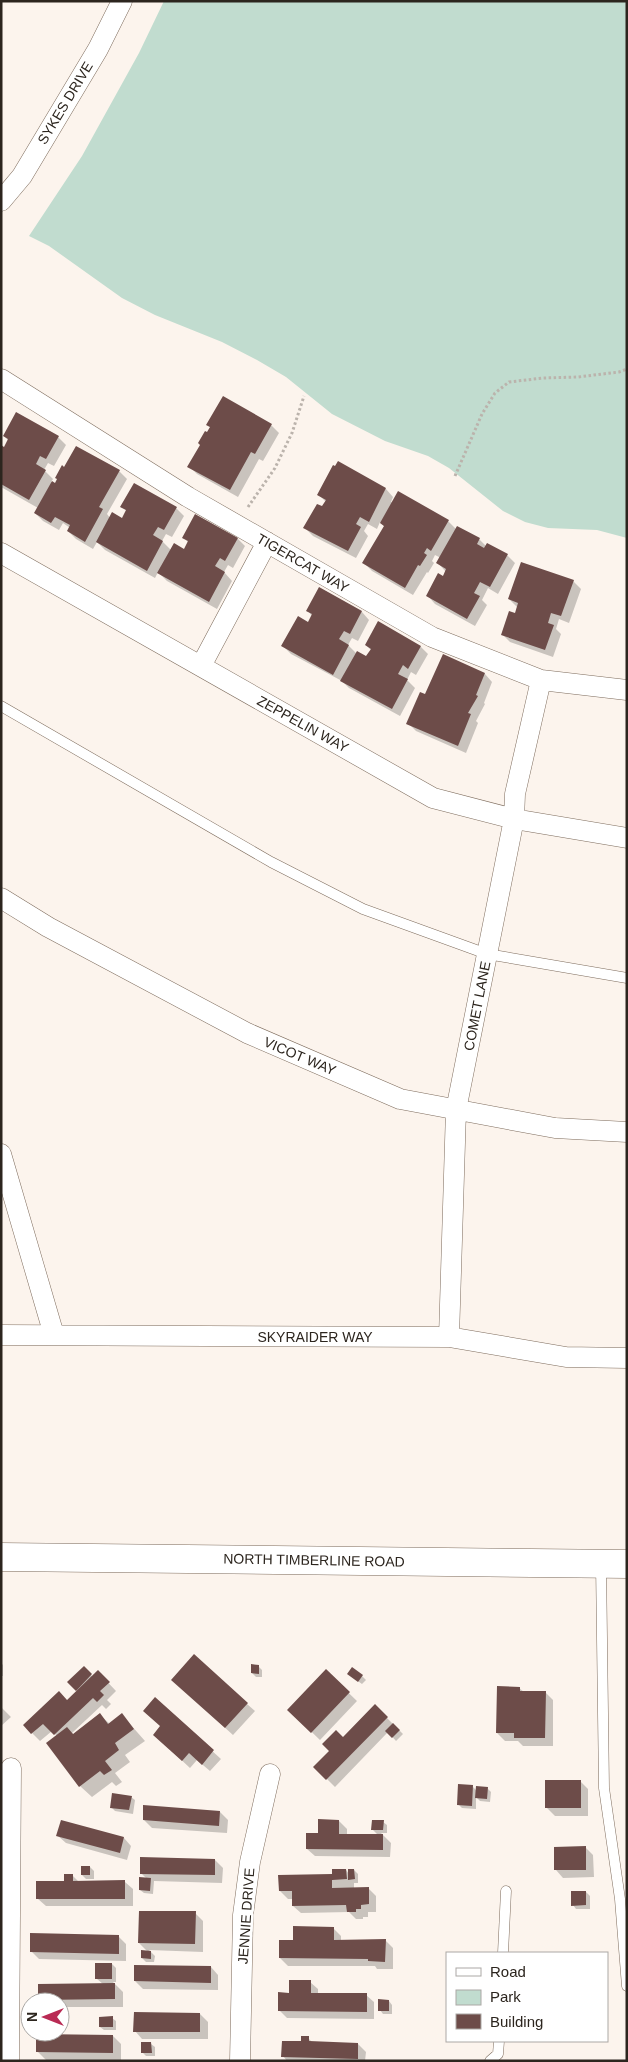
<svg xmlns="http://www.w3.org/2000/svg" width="628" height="2062" font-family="Helvetica,sans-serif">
	<rect width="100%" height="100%" fill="#fcf4ed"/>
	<path fill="#c1dccf" d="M164,1H627V538L597,530L548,528L525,522L503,511L449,468L428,456L385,441L332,414L286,377L257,360L222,342L155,315L122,298L49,246L29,236L82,156L139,53Z"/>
	<path fill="#0003" d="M207,425H271L279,433L263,461L259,459L238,497L197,474L189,466L211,428Z
		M4,436L58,437L66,445L54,466L48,463L44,470L53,479L51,482L56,484L119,471L127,479L107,514L110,518L122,520L127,511L122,507L176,508L184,516L172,537L166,534L162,541L171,550H184L188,542L183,537L238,539L245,546L233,568L228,565L224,572L232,581L217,609L167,581L158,572L155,578L105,550L97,542L93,549L76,539L68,531L70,528L63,523L59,530L43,521L35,513L38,508L1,487V447L4,449L9,441Z
		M386,489L393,497L391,502L448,521L457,530L479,539L486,546L507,555L515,563L498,594L488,588L482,600L487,605L475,626L435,604L428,596L446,572L438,563L441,558L435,555L432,561L434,563L428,573L427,572L413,595L372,571L364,563L385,527L380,522L377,529L368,524L364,531L368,536L356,558L313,536L305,528L326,502L318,494Z
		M573,581L581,589L569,623L559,619L556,629L561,634L553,657L510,642L502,634L516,615L517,607L509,599Z
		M320,588L362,612L369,620L358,641L352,638L348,645L357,654L367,658L371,650L366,645L421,647L428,654L416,675L411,672L407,680L415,688L400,716L349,688L342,681L291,654L283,646L308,624L312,616L308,611Z
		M485,674L492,682L484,703L485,704L476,721L478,723L466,753L416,731L408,723L426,696Z
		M1,1663L3,1665V1676H1Z
		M258,1666L262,1670V1677H256L252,1673Z
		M84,1668L93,1677L98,1672L116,1691L107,1700L111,1704L106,1709L102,1705L72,1733L74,1735L100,1715L110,1724L122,1715L145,1741L125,1755L130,1762L115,1773L122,1782L116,1786L112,1782L92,1797L80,1786L57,1736L52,1731L40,1741L24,1725L68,1701L78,1691L69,1682Z
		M326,1671L357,1701L320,1740L289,1710Z
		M362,1676L366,1680L362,1684L352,1677Z
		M181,1688L247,1704L255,1711L233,1735Z
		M519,1688L524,1692H545L553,1700V1746H523L518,1741H505L497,1733Z
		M155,1699L221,1759L210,1771L197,1760L190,1768L162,1742L161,1726Z
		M375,1706L403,1734L396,1741L388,1732L335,1787L315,1767Z
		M1,1707L11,1717L1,1726Z
		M580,1781L588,1789V1816H555L547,1808Z
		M472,1786L477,1791L487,1788L491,1792L490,1802L480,1801L476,1797V1809L462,1808L459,1805Z
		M131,1797L135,1800L133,1814L115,1811L111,1807Z
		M220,1812L228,1820L227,1833L152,1828L144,1820Z
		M339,1821L347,1829V1835H378L372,1829L383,1822L387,1825V1833H381L391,1843L390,1857L315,1856L307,1849L319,1834Z
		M58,1836L124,1838L131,1846L127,1860L66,1843Z
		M585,1847L593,1855L594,1877L563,1878L556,1870Z
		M215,1860L223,1868L222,1883L154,1881L153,1894L144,1893L140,1890L147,1879L141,1873Z
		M90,1867L94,1871V1879H86L82,1875Z
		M346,1870L349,1874L354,1870L358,1874V1883H354V1888H368L376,1896V1912H368V1917H363V1919H356L349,1912L301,1913L293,1906V1899H288L280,1891Z
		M72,1875L79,1882H125L133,1889V1906H46L38,1899Z
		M586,1892L590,1896V1909H576L573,1905Z
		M195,1913L203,1921V1952L149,1950L155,1956L154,1962H146L142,1958L148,1952L139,1943Z
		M333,1928L341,1936V1941L385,1940L393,1948V1969H377L375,1966H288L280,1958L294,1941Z
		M119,1937L126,1944V1961L39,1959L31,1951Z
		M112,1964L116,1968V1982H113L123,1992V2007H60V2002H42L39,1999L103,1984L97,1979Z
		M211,1967L218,1975V1990L143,1989L135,1981Z
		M310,1982L318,1989V1994L366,1995L374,2002V2019L287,2018L279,2010L291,1994Z
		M389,2001L392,2005V2014H383L380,2010Z
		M200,2014L208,2022V2039H142L135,2031Z
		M112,2018L116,2021V2030H104L100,2027Z
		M113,2036L121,2044V2060H46L38,2052Z
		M308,2038L313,2043L358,2044L366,2052L365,2061H287L283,2056Z
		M151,2044L155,2047V2056H146L142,2052Z"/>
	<path fill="#6d4c49" d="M223,396L272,424L255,454L251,452L230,490L187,467L200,445L198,443L205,431L207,432L210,427L206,425Z
		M16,412L59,436L46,459L40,456L36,464L46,470L29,500L1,484V445L4,447L8,439L3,436Z
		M76,446L120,470L99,507L103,509L85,542L67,531L70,525L55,517L51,523L34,513L52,481L55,483L57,479L55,478L62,465L64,467Z
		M338,461L386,488L369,522L360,517L356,524L361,527L348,551L303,528L317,504L322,506L326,500L317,495L333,465L335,466Z
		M134,483L177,507L164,530L158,527L153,535L163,541L147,571L96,542L112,512L122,518L126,510L120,507Z
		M398,491L449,520L431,551L427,548L424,553L427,555L420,566L418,565L405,588L362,563L384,526L380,523Z
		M195,514L238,538L225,561L220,558L215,566L225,572L209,602L157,573L174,543L184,549L188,541L182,538Z
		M457,526L480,538L477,544L484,548L487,543L508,554L490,587L480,582L474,593L480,596L467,619L426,596L438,573L443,576L446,569L436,563Z
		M521,562L574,580L561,616L551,613L548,623L554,625L545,650L501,635L509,611L515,613L518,603L508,599Z
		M319,587L362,611L350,634L344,631L339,639L349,645L333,675L281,646L298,616L308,622L312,614L306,611Z
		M378,621L421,646L408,669L403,665L398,674L408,679L392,709L340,681L357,651L366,656L371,649L365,645Z
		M443,654L485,673L476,695L478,696L468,713L471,714L458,746L406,724L420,692L425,694Z
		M194,1654L248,1703L225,1728L171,1680Z
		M251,1664L259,1665V1674L251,1673Z
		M84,1666L92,1674L76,1691L67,1682Z
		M352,1667L363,1675L358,1682L347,1674Z
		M326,1669L350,1692L311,1733L287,1710Z
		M98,1670L110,1682L100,1691L104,1695L97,1702L93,1698L54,1735L43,1724L31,1734L23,1725L59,1691L67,1700Z
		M497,1686L520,1687V1691H546L545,1738H514V1733H496Z
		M155,1697L214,1750L202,1765L189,1753L182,1761L153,1735L160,1726L143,1711Z
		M375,1704L388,1717L326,1780L313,1767L329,1751L322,1744L336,1730L343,1737Z
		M100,1713L108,1724L122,1713L134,1729L115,1743L119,1750L105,1761L112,1770L104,1775L100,1771L79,1787L46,1743L67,1727L73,1734Z
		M393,1723L400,1730L392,1738L385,1731Z
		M545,1780H581V1808H545Z
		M458,1784L473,1785L472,1806L457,1805Z
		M476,1786L488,1787L487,1799L475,1798Z
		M112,1793L132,1796L129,1810L110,1808Z
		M143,1805L220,1811L219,1826L143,1820Z
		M318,1819L339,1820V1834H383V1850L306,1849V1833H318Z
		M61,1820L124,1837L120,1853L56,1836Z
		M372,1820H384L383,1830H371Z
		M586,1846V1870H554V1847Z
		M140,1857L215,1859V1875L140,1874Z
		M81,1866H90V1875H81Z
		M332,1869H346L347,1879L332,1880V1888L369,1887V1904L361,1905V1909H356V1912H347L346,1905L292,1906V1891H279L278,1875L332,1874Z
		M348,1869H354L355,1879L348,1880Z
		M64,1874H73V1881L125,1880V1899H36V1881H64Z
		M139,1877L151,1878L150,1891L139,1890Z
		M571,1891H586V1905L571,1906Z
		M139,1911H196L195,1944L138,1943Z
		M293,1926L334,1927V1940L386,1939L385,1962L368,1961V1959L279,1958V1940H293Z
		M30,1933L119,1935V1954L30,1952Z
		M141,1950L151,1951V1959L141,1958Z
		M95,1963H112V1979H95Z
		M134,1965L211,1966V1983L134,1981Z
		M289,1980H311V1993H367V2012L278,2011V1992L289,1993Z
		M115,1983V1999L38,2000V1984Z
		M378,1999L389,2000V2011H378Z
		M134,2012L200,2013V2032H133Z
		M113,2016V2027H99V2017Z
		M36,2034L113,2035V2053L36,2052Z
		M301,2036H309V2041L358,2043V2059L281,2057L282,2041H301Z
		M141,2042H151L152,2053H141Z"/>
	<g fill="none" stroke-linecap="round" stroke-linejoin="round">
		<g stroke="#7e6c5d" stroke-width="11">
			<path id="service" d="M1,706L271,862L363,909L487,954L627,978
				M601,1564L604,1788L620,1899L627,1986
				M503,1953L506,1891
				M490,2061L498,2054L499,2041"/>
		</g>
		<g stroke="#7e6c5d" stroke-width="21">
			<path id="minor" d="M1,201L22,176L98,49L122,1
				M1,379L188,497L432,637L541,680L627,690
				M1,553L433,798L514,819L627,838
				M201,666L267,542
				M1,898L48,927L247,1033L400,1099L555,1128L627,1132
				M1,1154L54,1335
				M1,1335L449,1337L566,1357L627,1358
				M449,1337L456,1110L514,819L515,794L541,680
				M9,2061L11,1768
				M240,2061L243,1915L250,1862L270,1774"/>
		</g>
		<g stroke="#7e6c5d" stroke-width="29">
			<path id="secondary" d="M1,1557L627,1564"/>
		</g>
		<path stroke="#bbb3ac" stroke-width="3" stroke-dasharray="2.5 2.5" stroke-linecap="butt" d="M455,476L482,414L495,393L509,382L543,378L578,377L619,372L627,369
			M248,507L275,468L292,433L304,396"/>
		<use href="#service" stroke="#fff" stroke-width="10"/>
		<use href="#minor" stroke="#fff" stroke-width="20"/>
		<use href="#secondary" stroke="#fff" stroke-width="28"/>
	</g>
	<g text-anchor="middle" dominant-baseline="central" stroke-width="5" stroke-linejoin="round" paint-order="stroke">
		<g font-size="14" fill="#2c251e" stroke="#fff">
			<text transform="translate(65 103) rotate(-59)">SYKES DRIVE</text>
			<text transform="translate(303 563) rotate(30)">TIGERCAT WAY</text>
			<text transform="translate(303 724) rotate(29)">ZEPPELIN WAY</text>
			<text transform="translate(477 1006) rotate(-79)">COMET LANE</text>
			<text transform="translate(300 1056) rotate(23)">VICOT WAY</text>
			<text x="315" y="1337">SKYRAIDER WAY</text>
			<text transform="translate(314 1560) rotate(1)">NORTH TIMBERLINE ROAD</text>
			<text transform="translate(246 1916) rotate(-86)">JENNIE DRIVE</text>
		</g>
	</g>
	<rect width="628" height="2062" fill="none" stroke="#2c251e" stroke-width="5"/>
	<rect x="446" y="1952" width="162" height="90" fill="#ffffff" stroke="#aba8a5"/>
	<rect x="456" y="1968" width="25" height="8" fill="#ffffff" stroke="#aba8a5"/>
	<text x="490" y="1977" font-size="15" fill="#2c251e">Road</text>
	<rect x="456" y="1990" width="25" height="15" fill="#c1dccf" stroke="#aba8a5"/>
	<text x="490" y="2002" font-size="15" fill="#2c251e">Park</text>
	<rect x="456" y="2014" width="25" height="15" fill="#6d4c49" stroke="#aba8a5"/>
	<text x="490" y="2027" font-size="15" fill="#2c251e">Building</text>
	<g transform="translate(45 2017) rotate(270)"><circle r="24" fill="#ffffff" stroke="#aba8a5"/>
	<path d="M0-4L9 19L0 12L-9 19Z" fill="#b92a54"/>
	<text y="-8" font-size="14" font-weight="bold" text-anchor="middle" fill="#2c251e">N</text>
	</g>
</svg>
